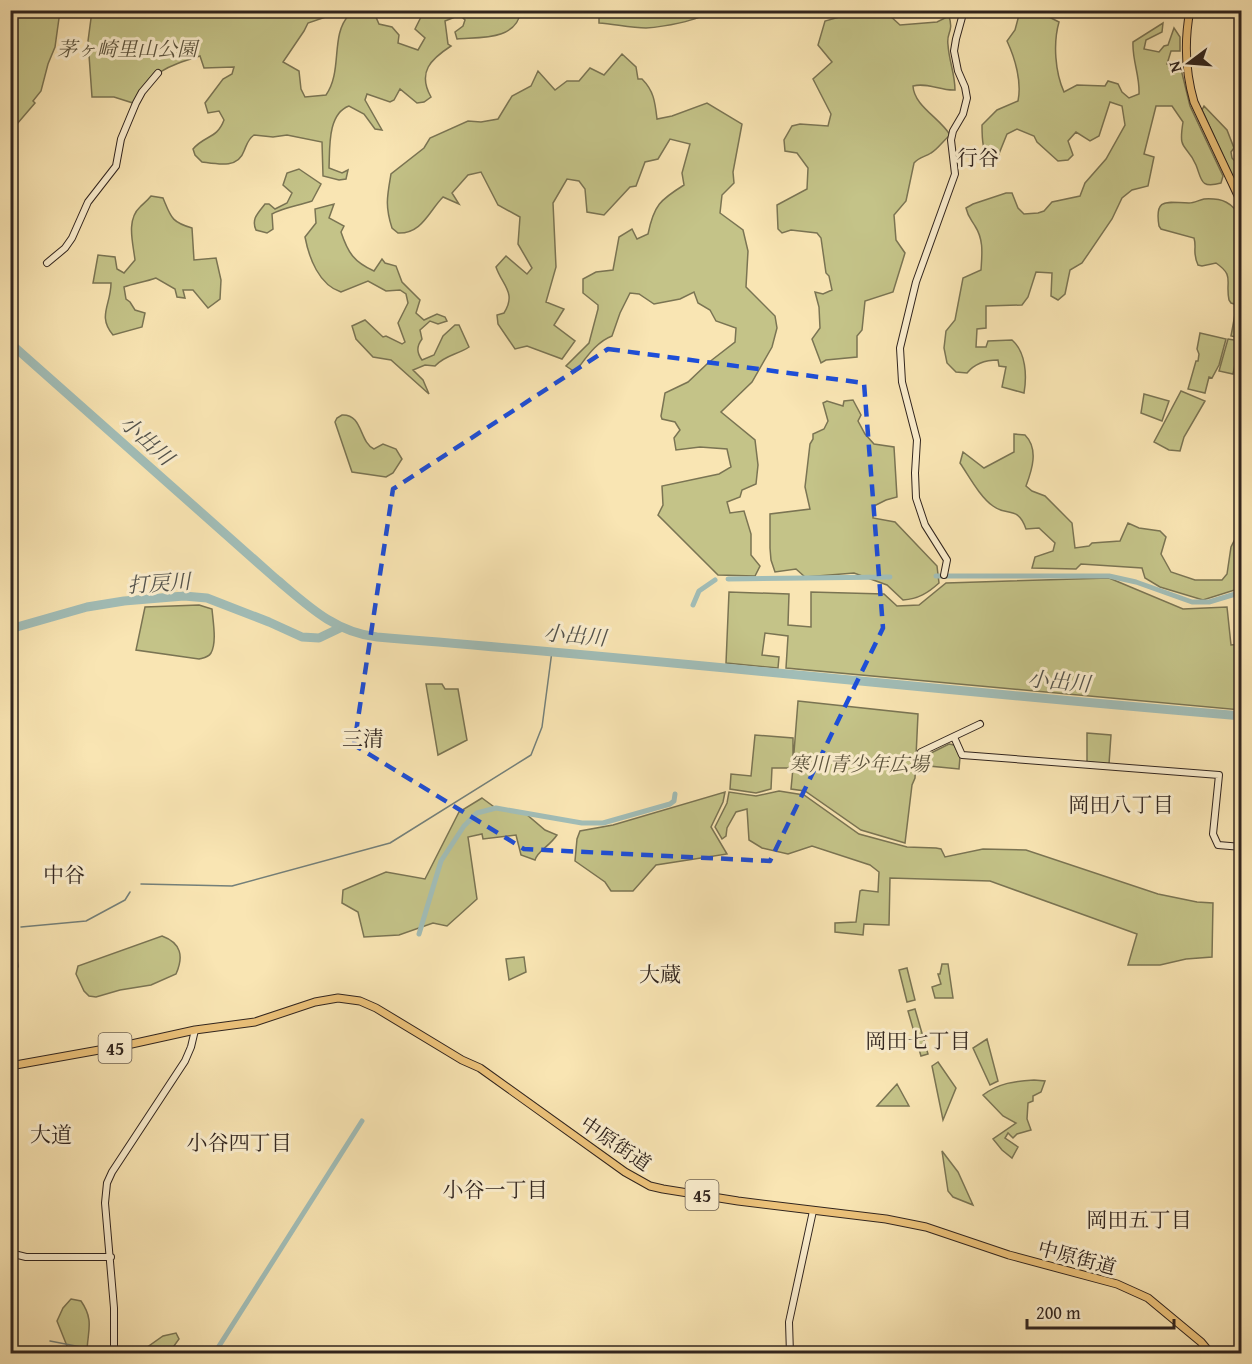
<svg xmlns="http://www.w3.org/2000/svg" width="1252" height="1364" font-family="'Gentium Book Plus','Noto Serif JP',serif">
	<rect width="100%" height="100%" fill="#f9e5b3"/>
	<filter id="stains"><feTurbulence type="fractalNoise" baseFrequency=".00333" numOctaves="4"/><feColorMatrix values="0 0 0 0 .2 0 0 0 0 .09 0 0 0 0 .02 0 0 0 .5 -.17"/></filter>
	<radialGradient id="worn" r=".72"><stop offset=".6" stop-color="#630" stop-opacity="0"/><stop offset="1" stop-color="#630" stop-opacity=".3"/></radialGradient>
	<path fill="#c4c388" stroke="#7a7453" stroke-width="1.5" d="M11,10L60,11L55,47L48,64L41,91L33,101L35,103L11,131Z
		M92,11H343L308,23L304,31L283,62L299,71L301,89L305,97L326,95C343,71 330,35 349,15L367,13L375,15L379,24L392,27L399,35L398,43L418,50L425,38L415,29L424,11H521C516,41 480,37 457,39L455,32L463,26L465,20L460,15L445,21L448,44L451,46C431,59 417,72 431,97L424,102L417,103L400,89L394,100L390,102L367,94L365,100L382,130L375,129L364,114L349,106C327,114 330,149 329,168L342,173L348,170L346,179L339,180L323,176L322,142L287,135L273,137L254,135C248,139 247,144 244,151C238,169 217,164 202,162L195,155L193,149C205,135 217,139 224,120L219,111L208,113L205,103L223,79L232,74L234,67L204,68L200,56C165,67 153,71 133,103L114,97H92L88,41Z
		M599,11V10L710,11C699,21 662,27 646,28C631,28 614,24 599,23Z
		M1020,11H1046L1045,15L1059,22C1053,43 1055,72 1064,92L1077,85L1105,86L1108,81L1118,84L1122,92L1129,98L1139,94C1140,76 1132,60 1133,42L1163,23L1162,32L1146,40L1144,49L1159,52L1164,46L1168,45L1174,28L1180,37V51H1171L1167,64L1181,69L1190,106L1223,176L1221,183C1200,189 1202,180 1196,165C1186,142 1178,153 1183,122L1172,106H1156L1144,154L1154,157L1148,186L1132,190L1122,198L1112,219L1082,263L1070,270L1065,294L1058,300L1051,296L1052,273L1036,272L1028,297L1022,305L986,306V328L977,329L976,347H986L988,341L1012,340C1026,352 1027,376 1024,393L1002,387L1006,367L999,366L998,360C985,360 975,363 967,373L956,372L947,363L944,348L946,331L955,320L963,278L981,270C982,254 984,240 975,226C971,219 968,217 966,208L973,204L1006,193H1012L1018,208L1024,214L1038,213L1044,211L1052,202L1080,196L1085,183L1106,159L1125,125L1122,106L1110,102L1099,136L1090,141L1076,132L1068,141L1073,155L1068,160L1058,161L1037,142L1034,136L1017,129L1007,134L996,161L992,162C982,154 982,137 982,125L997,110L1018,101C1022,82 1015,58 1007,41L1015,30Z
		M850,14H888L900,25L937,22L949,16C954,33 946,32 948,45C949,61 955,74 955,90C941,91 927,82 913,86C914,106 940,118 950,135C944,140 937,150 931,153C925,157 919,157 914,163L906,201L894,215L896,240L905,253L893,292L865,301L862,330L857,336V357L826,360L821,363L812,339L820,328L819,307L815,292L823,294L832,290L829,276L826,273L821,238L817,233L791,230L782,233L778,229L777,205L807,189L808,168L797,153L785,151L784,140L792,126L800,124L828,126L831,114L813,79L832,62L818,45L825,21Z
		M622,54L636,67L638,79H642C654,91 655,102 657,119L672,116L707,103L742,124L733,172L734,183L722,195L720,213L743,230L748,251L746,287L775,316L777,328L772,347L752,382L721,412L755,440L758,465L756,484L742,490L740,497L727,502L730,513L744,511L751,534V555L760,566L755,576L718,575L658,515L663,505L662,486L719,474L731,467L727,449L700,447L676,450L674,438L680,430L675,422L662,419L661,416L665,393L688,382L708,363L735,342L736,328L716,321L710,310L698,303L694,292L680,299L654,304L639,294L630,293L620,313L612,336C596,342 586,358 575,372L566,366L589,343L598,309V305L583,293V279L596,272L613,270L619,237L632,229L637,239L648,234C654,205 660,200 684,185L682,173L690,144L670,139L658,159L645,162L636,186L630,187L604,215L587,212L585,189L579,181L567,179L553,203L556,267L546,302L564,309L554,325L575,341L562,359L527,346L515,349L498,324L497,315L504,313C517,293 502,285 496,267L506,256L527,274L532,268L518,244L520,217L498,205L481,172L468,175L452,193L459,204L443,197C429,211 422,234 398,233L392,228C385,206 387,197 391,174L424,148L430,138L468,121L481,122L498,119L512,96L531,86L538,71L555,90L567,81H579L590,68L604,75Z
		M1204,106L1227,130L1234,148L1231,152L1232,158L1241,168V195L1202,110Z
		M299,169L321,184L312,201C298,206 285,207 272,214L273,229L267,233L256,230C251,219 258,213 265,204H269L275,209L287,203L292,193L283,185L287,173Z
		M151,196L163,198C171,217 171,222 192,228L194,260L216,258L221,280L220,299L208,308L193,290H183L185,298L177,297L175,289L156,278C145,282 135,283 124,287L126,299L130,302L135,310L145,313L142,327L113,335C97,316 111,305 111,283H93L98,255L115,257L117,269L124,273L135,260C133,243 126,220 140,207C144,203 147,201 151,196Z
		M1204,199C1222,198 1233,202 1241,219V306L1231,303L1229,300C1225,281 1235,276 1216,263L1202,266L1198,265C1192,252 1197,248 1194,238L1161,229L1159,226C1154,196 1168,203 1189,203C1194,203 1199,200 1204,199Z
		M334,204L329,218L344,226L341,232C348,253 354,262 374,271L382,259L385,263L396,266L402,282L420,300L416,313L424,320L437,314L445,317L447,321L438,324L430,321L420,330L422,339C416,347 417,353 422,360L434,355L443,336L455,325H459L469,347C457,355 445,355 435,366L425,365L413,370L423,380L429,394L391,360L373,357L356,339L352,326L365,320L383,337L386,336L402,344L405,342L398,323L408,303L406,294L400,290L386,291L368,281L341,292C319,285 309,258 305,237L316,223L315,209Z
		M1236,309L1241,310V338L1231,336Z
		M1200,333L1226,339L1219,365L1212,378L1209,377L1205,393L1188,389L1196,361H1198L1199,354L1197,349Z
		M1228,339L1240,341L1233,374L1219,371Z
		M1181,391L1205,401L1184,437L1180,451L1169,450L1154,442Z
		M1144,394L1169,401L1162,421L1141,413Z
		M853,400L861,415L858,421L865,434L874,444L894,447L897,497L886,500L874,506L873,518L895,522L937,566L939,583C928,593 918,599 903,600L887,585L854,573L805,577L796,569L775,572L771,560L770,548V514L810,509L805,487L810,444L813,439V434L824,429L828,421L823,403L827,401L843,406L844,401Z
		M342,415C363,414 359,442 374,449L383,444L396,449L402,459L393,473L386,477L352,472L335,422L337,418Z
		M1014,434L1025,435C1039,449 1032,470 1026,486L1032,491L1045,496L1072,523L1075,548L1089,546L1092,543L1120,541L1128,523L1139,528L1160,531L1166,537L1161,554L1171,572L1195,580H1222L1227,574L1231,547L1237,535H1241V588L1203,600L1160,587L1145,578L1142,568L1081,564L1076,569L1032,568L1035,557L1053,551L1055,543L1039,528L1026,529C1018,505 1007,517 993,506C980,497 969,476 960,463L963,452L984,468L1014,452Z
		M1109,578L1183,609L1227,607L1231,645L1241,644V710L786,668L788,636L765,633L762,655L779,657L778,668L726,663L729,592L789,594L788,625L811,627V592L884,594L897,606L919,605L946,583Z
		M199,605L212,609C213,622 217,642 211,653C208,658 202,658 199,659L136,650L145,607Z
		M426,684H442L445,689H458L467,740L438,755Z
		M798,701L918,714L915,778L912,785L905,843L861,830L805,791L791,789L793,768H772L771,789L756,793L730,789L731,774L751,776L755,735L793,738V765Z
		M1087,733L1111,735L1109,764L1087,762Z
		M949,744L954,745L960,757L959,769L929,766V754Z
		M779,791L804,795L859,834L907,847L936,848L941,849L945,857L983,849L1026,850L1158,894L1197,902L1213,903L1212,957L1186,959L1160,965H1128L1137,934L990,881L890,878L889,925L864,924L863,935L835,932V923L856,922L860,891L862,890L878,892L879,872L870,865L812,846L788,854L762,848L749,840L747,809L736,812L727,828L726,836L722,839L715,827L727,803L729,792L756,796Z
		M725,792L723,802L711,827L727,854L656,865L633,891H611L605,882L575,861L577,839L580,831L613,825Z
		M482,798L497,809L526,814L545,830L557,835C549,847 538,850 535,860L521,855L516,835L483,839L482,834L468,837L477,899L447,926L433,923L399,935L364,937L358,912L342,903L343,890L386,872L425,879L459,812Z
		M162,936C181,943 184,956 176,974L151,985L120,990L96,997L89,996L84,991L76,974L78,966Z
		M524,957L526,972L509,980L506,959Z
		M942,964H948L953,998H935L932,987L941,984L938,974H940Z
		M907,968L915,1000L907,1002L899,970Z
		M915,1009L928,1054L921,1056L908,1011Z
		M987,1039L998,1081L990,1085L973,1048Z
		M938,1062L956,1088L943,1120L932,1066Z
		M1034,1080L1045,1081L1041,1092L1033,1096V1101L1028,1103L1027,1119L1031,1130L1017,1134L1013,1138L1008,1133L1005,1138L1018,1147L1012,1158L1002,1150L993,1139L1016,1123L1003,1116L983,1095C999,1083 1015,1081 1034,1080Z
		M897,1084L909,1106H877Z
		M942,1151L958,1172L973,1205L953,1197L948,1191Z
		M71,1299L81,1301C95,1321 87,1332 87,1353H65L67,1346L57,1321L63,1308Z
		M176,1333L179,1339L169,1353H148L146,1348L163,1336Z"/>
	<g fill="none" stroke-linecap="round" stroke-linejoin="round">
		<path stroke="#74807a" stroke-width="1.5" d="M141,884L232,886L390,843L531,755L542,727L552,651
			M21,927L86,921L125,900L130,892
			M10,966L18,967L14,935
			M50,1341L81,1347L89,1354"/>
		<path stroke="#a1bdb7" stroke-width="5" d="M936,576H1109L1136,582L1192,602H1209L1242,592
			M728,579L890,577
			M693,605L699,591L715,580
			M419,934L441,861L464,826L477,813L496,808L582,823H603L670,804L674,801L675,794
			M214,1354L362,1121"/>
		<path stroke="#a1bdb7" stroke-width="9" d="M10,343L275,578C307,605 334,632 377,637C666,660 953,692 1242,716
			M10,629L87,607L124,601L184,596L207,598L269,622L302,637L319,638L340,628"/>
		<g stroke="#30241e" stroke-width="8">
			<path id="secondary" d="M47,263L65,248L72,238L88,202L116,166L121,139L136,103L142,92L158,73
				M944,575L947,560L925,525L916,498L915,473L917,440L902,382L900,348L916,282L955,174L951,140L953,131L963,114L967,98L965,87L958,71L954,51L956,39L964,10
				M954,737L962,755L1219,775L1213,834L1218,845L1242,847
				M921,752L980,724
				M10,1253L26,1257H111
				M114,1354V1308L105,1203L107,1183L112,1172L185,1061L191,1047L195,1030
				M790,1354L789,1322L813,1211"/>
		</g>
		<g stroke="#30241e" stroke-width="9">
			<path id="primary" d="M1190,10C1184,42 1185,71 1194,102L1242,204
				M10,1066L127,1045L195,1030L255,1022L315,1002L338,998L360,1001L376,1008L462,1060L480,1068L625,1172L650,1186L663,1189L738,1201L886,1219L926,1227L1009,1255L1117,1284L1148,1298L1201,1342L1211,1354"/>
		</g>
		<use href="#secondary" stroke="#fbeece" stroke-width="6"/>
		<use href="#primary" stroke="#ecc27a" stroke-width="7"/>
	</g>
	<path fill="none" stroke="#1d4ed8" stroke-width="4.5" stroke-dasharray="12 8" stroke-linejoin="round" d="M608,349L864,383L883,628L770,861L524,849L354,745L393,489Z"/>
	<g text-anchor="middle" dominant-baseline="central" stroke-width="6" stroke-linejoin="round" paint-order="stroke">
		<g fill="#fbeece" stroke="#6d6153" stroke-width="1.5">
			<rect x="98.5" y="1033" width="33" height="30" rx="4.5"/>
			<rect x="685.5" y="1180" width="33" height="30" rx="4.5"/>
		</g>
		<g font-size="18" font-weight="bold" fill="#30241e">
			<text x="115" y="1048">45</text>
			<text x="702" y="1195">45</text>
		</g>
		<g font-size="20" font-style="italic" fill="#5c543e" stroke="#fbeece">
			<text x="127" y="48">茅ヶ崎里山公園</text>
			<text x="859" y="763">寒川青少年広場</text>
		</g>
		<g font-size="20" fill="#30241e" stroke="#fbeece">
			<text transform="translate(616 1143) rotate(34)">中原街道</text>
			<text transform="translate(1077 1257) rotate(15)">中原街道</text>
		</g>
		<g font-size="21" fill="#30241e" stroke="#fbeece">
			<text x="978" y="157">行谷</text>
			<text x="363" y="738">三清</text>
			<text x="1121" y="804">岡田八丁目</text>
			<text x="64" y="874">中谷</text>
			<text x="660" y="974">大蔵</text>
			<text x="918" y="1040">岡田七丁目</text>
			<text x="51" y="1134">大道</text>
			<text x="239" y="1142">小谷四丁目</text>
			<text x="495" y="1189">小谷一丁目</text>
			<text x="1139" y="1219">岡田五丁目</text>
		</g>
		<g font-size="21" font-style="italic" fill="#52524c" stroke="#fbeece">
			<text transform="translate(147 440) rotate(42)">小出川</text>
			<text transform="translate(159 583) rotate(-4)">打戻川</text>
			<text transform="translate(575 635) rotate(5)">小出川</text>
			<text transform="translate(1059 681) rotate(5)">小出川</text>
		</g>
	</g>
	<rect width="1252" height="1364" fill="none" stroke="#f9e5b3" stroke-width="36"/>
	<rect x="12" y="12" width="1228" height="1340" fill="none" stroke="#30241e" stroke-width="3"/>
	<rect x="18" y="18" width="1216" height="1328" fill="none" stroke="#30241e" stroke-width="1.5"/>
	<g transform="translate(1189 63) rotate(254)" stroke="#fbeece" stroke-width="4.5" paint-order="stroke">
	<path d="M0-4.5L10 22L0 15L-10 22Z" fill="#30241e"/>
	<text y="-9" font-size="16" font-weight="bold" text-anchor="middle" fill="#30241e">N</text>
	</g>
	<path d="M1027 1319v9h147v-9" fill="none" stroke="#30241e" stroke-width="3"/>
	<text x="1036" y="1319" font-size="18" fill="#30241e" stroke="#fbeece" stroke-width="4.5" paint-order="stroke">200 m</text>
	<rect width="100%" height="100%" filter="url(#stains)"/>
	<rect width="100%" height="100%" fill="url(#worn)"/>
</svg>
